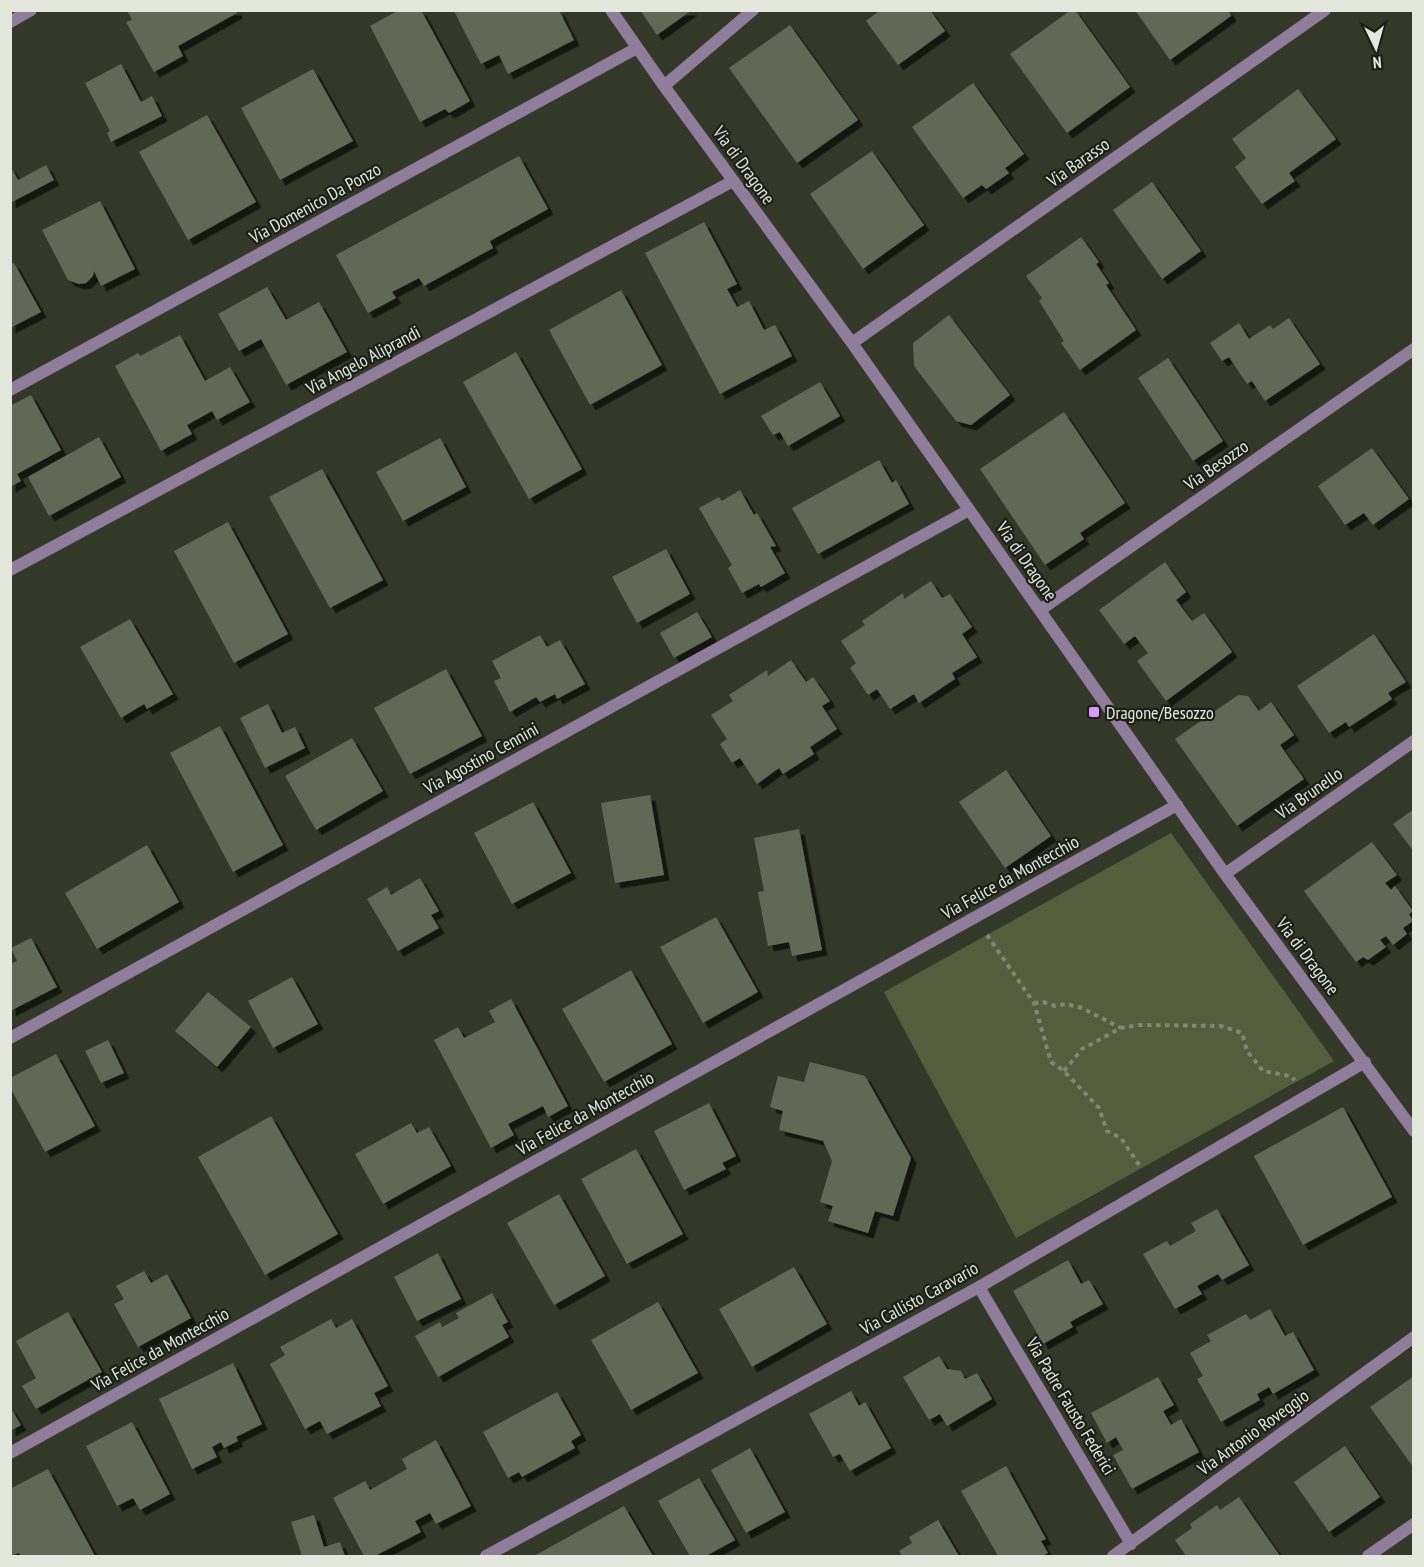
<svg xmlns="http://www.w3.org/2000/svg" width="1424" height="1567" font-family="'PT Sans Narrow',sans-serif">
	<defs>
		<filter id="shadow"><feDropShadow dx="5.5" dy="5.5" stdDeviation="0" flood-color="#0009"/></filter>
	</defs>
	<rect width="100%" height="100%" fill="#333828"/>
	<path fill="#545e3d" d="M1171,833L1334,1061L1016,1238L884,992Z"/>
	<path fill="#626856" filter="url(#shadow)" d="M127,10H236L237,13L178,46L183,56L154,72L126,22L132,20Z
		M399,10H421L470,101L449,113L445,109L420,122L370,26Z
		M456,10H559L574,40L508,74L499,55L481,64L454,11Z
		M640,10H692L657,35Z
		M880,10H930L945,31L898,65L866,21Z
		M1071,10H1075L1130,87L1067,133L1010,54Z
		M1135,10H1228L1231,16L1170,60Z
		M790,25L858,120L797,163L729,68Z
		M121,64L141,102L152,96L162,116L111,142L107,133L110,131L85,83Z
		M313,69L353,141L280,180L241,108Z
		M973,83L1024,154L1005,168L1009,173L986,189L982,185L963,198L912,127Z
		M1298,89L1336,139L1289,173L1295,181L1262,204L1235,167L1246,158L1232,139Z
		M207,115L256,202L188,240L139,152Z
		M872,151L924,225L863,269L810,194Z
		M519,156L548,209L490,241L493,248L424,286L419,278L392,292L396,298L368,313L336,255Z
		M46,165L54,180L10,203V166L18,180Z
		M1152,182L1201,251L1162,279L1113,210Z
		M100,201L135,269L101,286L94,271L93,276L86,283L79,284L68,280L42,230Z
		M704,222L737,284L727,289L737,307L749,301L764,330L775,325L792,356L720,394L645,253Z
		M1081,237L1099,262L1096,264L1109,283L1106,285L1136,330L1080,370L1061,343L1064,341L1039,301L1042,298L1026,276Z
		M14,263L41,312L10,328V265Z
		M267,287L286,320L319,302L347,352L286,385L261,339L239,351L218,314Z
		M621,290L662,365L590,405L549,330Z
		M949,315L1010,395L971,425L956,421L914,366L913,343Z
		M1289,318L1320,364L1265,401L1252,381L1247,384L1229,357L1222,361L1210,343L1239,323L1249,339L1270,325L1273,329Z
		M180,335L205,381L230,367L250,402L217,420L212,411L187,425L192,434L161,451L115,366L138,353L140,356Z
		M516,352L582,469L529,499L463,382Z
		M1168,358L1223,441L1193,461L1138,378Z
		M820,382L840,416L788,446L780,432L773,435L761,416Z
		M31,395L61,450L17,474L21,481L10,487V406Z
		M1064,412L1125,503L1080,533L1084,539L1045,565L980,469Z
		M99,437L121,477L49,516L28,477Z
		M440,438L466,487L403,521L376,472Z
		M1372,448L1409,499L1373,525L1364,513L1345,525L1318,486Z
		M879,460L892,483L896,480L909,504L818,554L792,508Z
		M322,469L383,580L330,608L269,497Z
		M740,490L754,515L757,513L776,546L770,547L785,573L761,587L759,584L742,593L728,568L732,565L699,508L719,497L722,501Z
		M228,522L288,634L234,663L174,551Z
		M666,549L690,594L637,623L612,577Z
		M1165,562L1186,592L1176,600L1192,621L1204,613L1232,652L1166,701L1137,661L1148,653L1135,636L1124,644L1099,610Z
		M931,581L942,598L950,594L972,627L962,634L977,657L952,673L955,679L919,703L914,694L890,709L877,689L868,695L850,668L856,663L841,641L865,625L862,621L903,593L904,599Z
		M697,612L712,637L674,658L660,633Z
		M130,619L173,694L147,709L144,704L121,718L80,647Z
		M1374,634L1406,682L1388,693L1392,699L1349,727L1346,722L1329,733L1297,686Z
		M540,635L547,647L560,640L585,684L557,699L555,694L540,702L536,697L510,712L494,681L501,678L492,661Z
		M791,660L806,682L813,677L830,701L822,706L837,729L810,747L814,754L783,774L779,768L757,784L740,758L732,763L720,744L727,739L711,715L733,701L729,695L767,670L768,676Z
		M446,669L482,736L410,774L374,708Z
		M1238,695L1248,696L1259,711L1271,702L1294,735L1280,745L1304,779L1237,826L1175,739Z
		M268,704L282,733L295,727L305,748L265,768L240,718Z
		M220,726L283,845L233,872L170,753Z
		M352,738L383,791L316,830L285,776Z
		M1006,770L1051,836L1005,868L959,802Z
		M650,795L664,875L615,883L601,803Z
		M533,802L571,873L512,904L474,833Z
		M1414,809V852L1393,824Z
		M799,829L822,950L792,956L789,942L768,946L758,892L764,891L754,838Z
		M1372,842L1397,875L1385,883L1391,890L1395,886L1413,911L1409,914L1413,921L1403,928L1407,934L1393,945L1386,936L1380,940L1386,947L1368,960L1363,957L1356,962L1304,891Z
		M147,845L179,902L97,949L65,893Z
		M420,878L439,911L431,915L439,928L398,951L367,899L387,887L391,895Z
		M716,917L758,992L703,1023L660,947Z
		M31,938L57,987L10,1011V964L17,961L11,948Z
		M631,970L672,1044L604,1082L562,1009Z
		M292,977L318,1024L273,1048L248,1001Z
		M208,992L251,1027L217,1067L175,1031Z
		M511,999L568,1106L548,1117L543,1106L508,1124L514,1135L491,1148L434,1040L458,1027L464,1038L495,1022L489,1011Z
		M108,1040L124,1073L101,1083L85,1051Z
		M56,1054L95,1126L45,1152L10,1087V1078Z
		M810,1062L865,1076L911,1158L893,1216L875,1211L868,1233L828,1221L833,1206L820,1202L832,1161L823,1141L779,1130L783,1111L770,1107L778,1076L804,1082Z
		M709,1103L736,1156L722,1163L726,1169L684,1190L654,1131Z
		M1343,1107L1392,1197L1303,1245L1254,1156Z
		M271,1116L338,1234L265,1275L198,1157Z
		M411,1123L417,1133L429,1127L451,1166L383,1204L355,1154Z
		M636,1149L683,1234L627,1264L581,1179Z
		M559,1194L605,1276L554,1305L507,1223Z
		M1217,1209L1249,1265L1222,1280L1218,1274L1197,1286L1202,1294L1175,1309L1143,1254L1167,1241L1170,1246L1196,1231L1191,1223Z
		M438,1253L461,1299L417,1321L394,1277Z
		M1068,1260L1081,1284L1089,1280L1103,1304L1070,1322L1073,1327L1043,1344L1013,1291Z
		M794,1267L827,1324L752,1367L719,1309Z
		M144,1271L151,1283L167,1274L191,1318L138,1347L114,1304L124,1299L116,1286Z
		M492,1293L508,1322L502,1325L509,1337L438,1377L415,1336L440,1322L442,1327L459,1318L456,1313Z
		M658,1302L698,1373L631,1410L591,1340Z
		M1270,1309L1285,1336L1293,1332L1314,1370L1273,1394L1269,1387L1257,1394L1260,1400L1221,1422L1197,1379L1203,1376L1190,1353L1211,1341L1207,1335L1246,1314L1250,1320Z
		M68,1312L102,1372L36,1409L22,1386L36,1378L16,1341Z
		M331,1319L336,1328L352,1319L388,1386L374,1393L381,1406L327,1434L320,1421L305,1429L270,1364L285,1355L280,1347Z
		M939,1356L947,1369L961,1371L965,1379L977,1373L992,1399L947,1426L940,1414L929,1420L903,1377Z
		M233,1363L262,1424L236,1437L238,1441L224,1448L221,1442L212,1447L217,1457L192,1469L159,1399Z
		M1414,1376V1468L1370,1407Z
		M1158,1377L1174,1405L1163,1411L1171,1425L1181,1419L1199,1452L1132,1489L1113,1455L1123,1450L1116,1437L1107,1443L1091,1413Z
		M851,1391L859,1406L865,1402L891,1448L850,1471L840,1454L833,1457L809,1414Z
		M557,1392L581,1435L571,1441L575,1448L522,1477L519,1472L508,1478L483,1432Z
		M10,1407L21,1425L10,1431Z
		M132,1422L170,1494L140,1510L133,1498L117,1506L86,1446Z
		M436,1440L471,1506L436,1524L430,1513L415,1521L421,1532L375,1556H364L333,1498L365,1481L370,1490L407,1469L402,1459Z
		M1345,1446L1380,1497L1329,1532L1294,1482Z
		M750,1448L785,1512L746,1533L711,1470Z
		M1006,1466L1046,1539L1041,1541L1048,1553L1042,1556H998L961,1491Z
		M48,1469L95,1556H21L19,1553L10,1556V1489Z
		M699,1478L735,1540L706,1556H690L658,1501Z
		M1239,1497L1280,1556H1186L1175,1540L1192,1528L1190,1524L1217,1505L1220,1510Z
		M624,1506L653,1556H534Z
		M314,1515L324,1547L340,1542L345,1556H302L291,1522Z
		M938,1520L959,1556H902L899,1551L912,1543L909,1537Z"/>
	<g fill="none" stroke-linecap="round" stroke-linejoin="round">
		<path stroke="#818678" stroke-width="4" stroke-dasharray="4.5 4.5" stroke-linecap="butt" d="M987,935L1034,1003L1051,1062L1064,1071L1099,1108L1107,1131L1121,1138L1141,1168
			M1034,1003L1043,1002L1055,1006L1066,1004L1082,1008L1121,1028
			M1064,1071L1082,1049L1121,1028L1139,1025L1221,1026L1242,1033L1247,1051L1263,1071L1290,1076L1295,1080"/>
		<path stroke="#907c9b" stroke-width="12" d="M611,10L664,86L852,343L1225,874L1414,1131
			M10,22L31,10
			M664,86L753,10
			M852,343L1325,10
			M10,390L637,48
			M10,570L733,181
			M1040,610L1414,349
			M1225,874L1414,741
			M10,1038L969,510
			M979,1287L1131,1544
			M10,1453L1177,805
			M486,1556L979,1287L1365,1062
			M1113,1556L1414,1337
			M1368,1556L1414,1524"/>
	</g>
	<rect fill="#d89af8" stroke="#1c1f17" stroke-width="2" x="1088" y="706" width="12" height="12" rx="3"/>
	<g text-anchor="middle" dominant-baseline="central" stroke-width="4.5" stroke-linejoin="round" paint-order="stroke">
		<g font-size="18" fill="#e3e7dc" stroke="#1c1f17">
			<text transform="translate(1078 162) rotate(-35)">Via Barasso</text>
			<text transform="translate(744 165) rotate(54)">Via di Dragone</text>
			<text transform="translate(315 203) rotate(-29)">Via Domenico Da Ponzo</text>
			<text transform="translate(363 360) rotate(-28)">Via Angelo Aliprandi</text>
			<text transform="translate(1216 465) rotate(-35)">Via Besozzo</text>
			<text transform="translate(1027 561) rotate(55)">Via di Dragone</text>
			<text transform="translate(481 758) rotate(-29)">Via Agostino Cennini</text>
			<text transform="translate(1309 793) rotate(-35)">Via Brunello</text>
			<text transform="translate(1010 877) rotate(-29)">Via Felice da Montecchio</text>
			<text transform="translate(1308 956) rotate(53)">Via di Dragone</text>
			<text transform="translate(585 1113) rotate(-29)">Via Felice da Montecchio</text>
			<text transform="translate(919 1298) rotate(-29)">Via Callisto Caravario</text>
			<text transform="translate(160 1349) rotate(-29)">Via Felice da Montecchio</text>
			<text transform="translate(1071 1406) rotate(59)">Via Padre Fausto Federici</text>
			<text transform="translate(1253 1432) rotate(-36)">Via Antonio Roveggio</text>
		</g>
		<g font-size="18" fill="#e3e7dc" stroke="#1c1f17" text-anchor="start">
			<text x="1106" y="712">Dragone/Besozzo</text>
		</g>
	</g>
	<rect width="1424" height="1567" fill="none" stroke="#e3e7dc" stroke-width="24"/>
	<g transform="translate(1376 48) rotate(175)" stroke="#1c1f17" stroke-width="4.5" paint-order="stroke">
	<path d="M0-4.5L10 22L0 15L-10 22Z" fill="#e3e7dc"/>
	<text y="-9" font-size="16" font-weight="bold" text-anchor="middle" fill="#e3e7dc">N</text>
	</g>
</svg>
